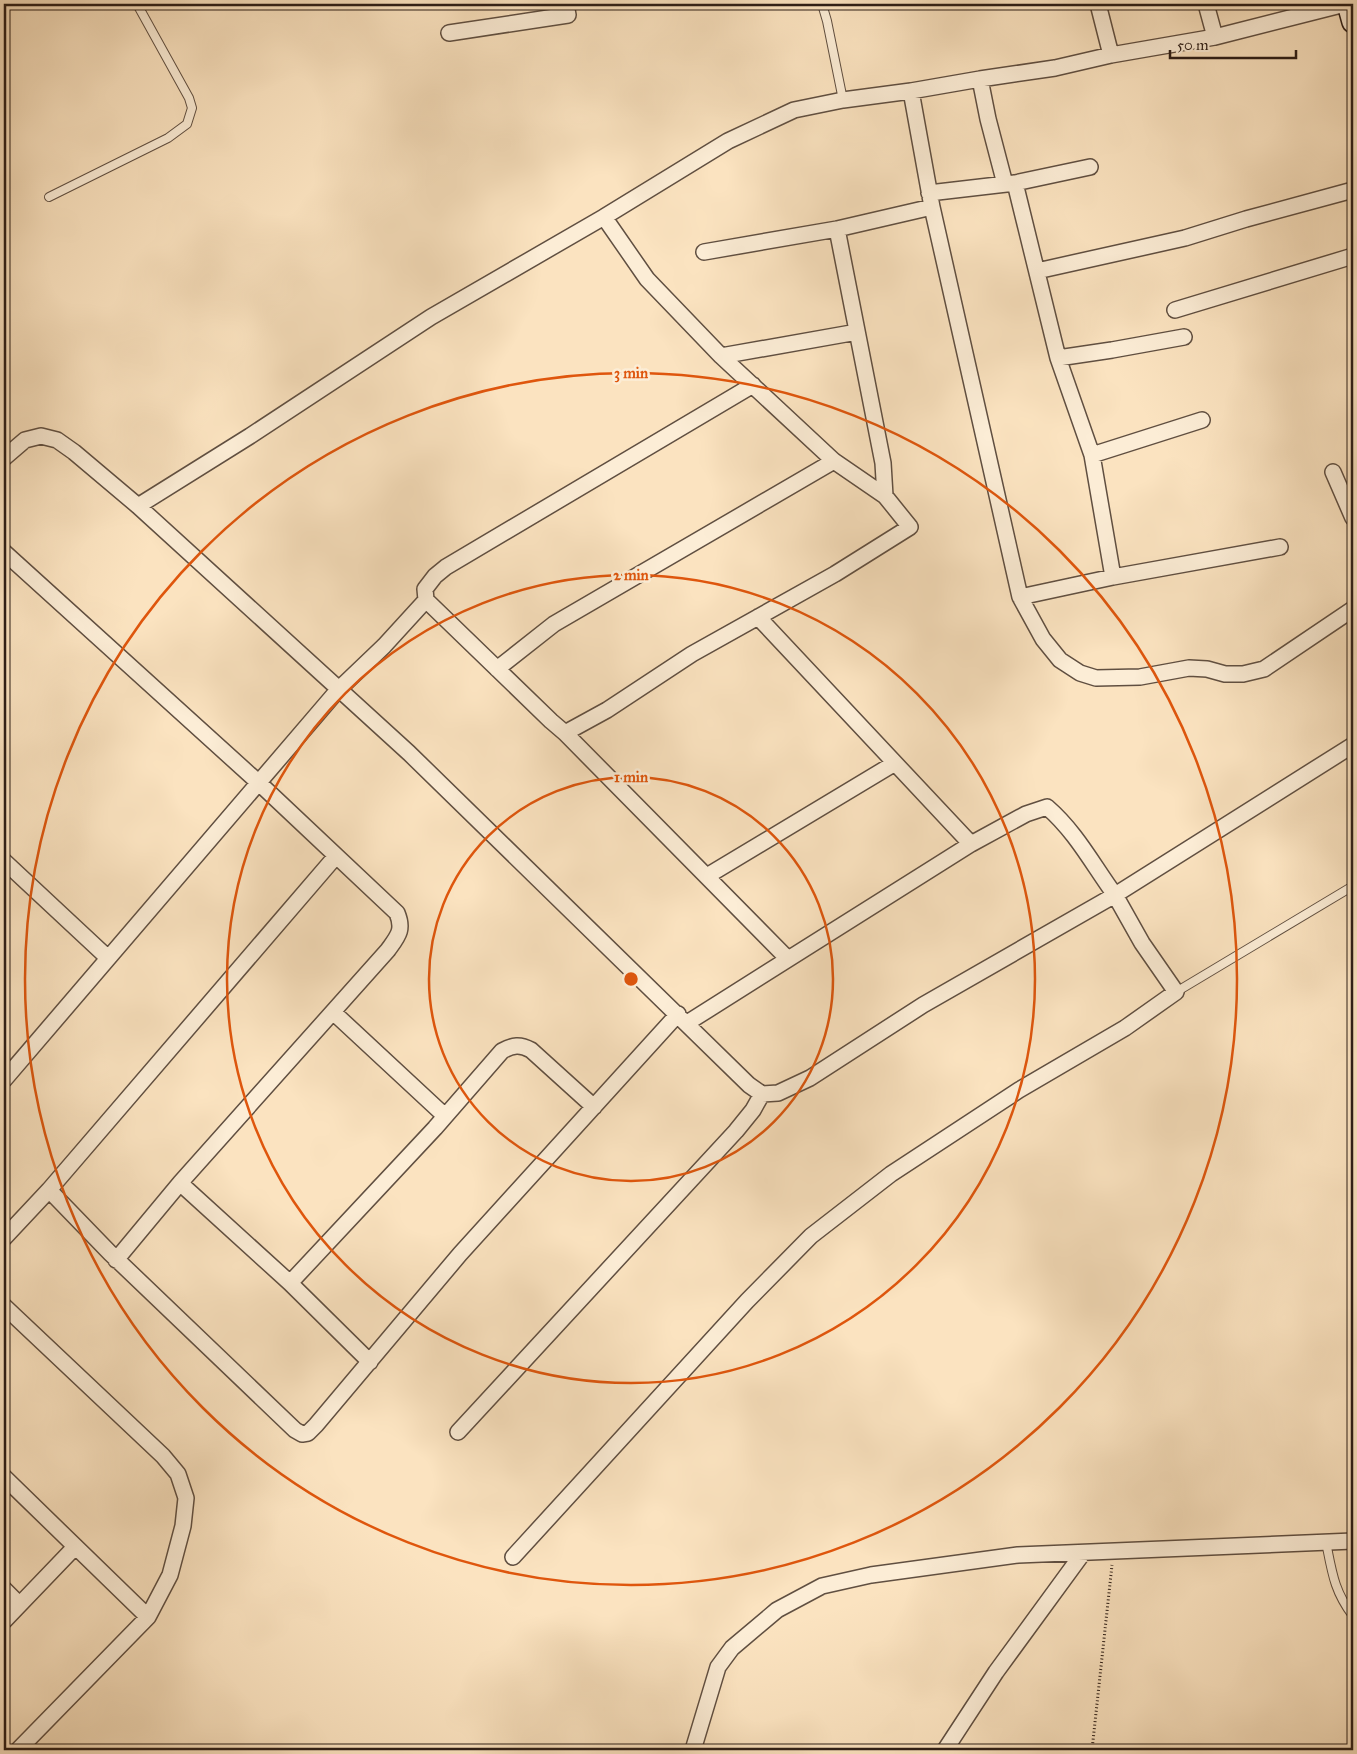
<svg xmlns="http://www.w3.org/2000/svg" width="1357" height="1754" font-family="'IM FELL Great Primer',serif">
	<rect width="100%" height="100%" fill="#fbe3c0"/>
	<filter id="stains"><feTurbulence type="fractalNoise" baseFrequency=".004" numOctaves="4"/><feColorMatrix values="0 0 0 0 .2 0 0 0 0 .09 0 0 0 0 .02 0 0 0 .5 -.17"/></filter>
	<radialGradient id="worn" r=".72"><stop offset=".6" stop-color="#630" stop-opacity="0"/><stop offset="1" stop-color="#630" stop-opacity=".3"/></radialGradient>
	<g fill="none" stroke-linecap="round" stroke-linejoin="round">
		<g stroke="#604f41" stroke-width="10">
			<path id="service" d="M822,4L827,21L843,100
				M49,197L168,138L187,124L192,108L189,98L137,4
				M1176,992L1353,886
				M1326,1542C1332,1572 1334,1591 1353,1616"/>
		</g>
		<g stroke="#604f41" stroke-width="18">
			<path id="minor" d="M1098,4L1111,55
				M1206,4L1215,37
				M449,33L568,15L566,4
				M980,79L988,119L1005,184
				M1015,183L1058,358L1092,455L1113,577
				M929,193L1015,183L1090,167
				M932,207L1020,597L1113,577L1280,547
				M837,229L883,463L885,496
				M704,252L837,229L932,207L911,91
				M1037,271L1185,238L1246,219L1353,190
				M1175,310L1353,256
				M721,356L857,332
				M1058,358L1112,350L1184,337
				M753,385L446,567L435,576L425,589L426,600L551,721L565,733L788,959
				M1092,455L1202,420
				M4,458L25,440L41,436L57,440L74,452L138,506L409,753L749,1085L762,1094L778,1093L810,1078L923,1005L1115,895L1142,943L1176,992L1125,1028L1019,1090L891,1174L811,1236L747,1301L513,1557
				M1333,472L1353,518
				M138,506L250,436L431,317L604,217
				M4,552L259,783L397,913C404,930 398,936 388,950L180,1183L116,1260
				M1020,597L1043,639L1060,660L1080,673L1096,678L1140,677L1189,668L1207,669L1225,674H1243L1264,669L1353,609
				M758,617L971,844
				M497,669L554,624L834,461
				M565,733L607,710L692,654L835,574L910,527L885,496L834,461L721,356L647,279L604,217L728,141L794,110L843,100L911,91L980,79L1055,68L1111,55L1215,37L1345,4
				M4,861L108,958
				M707,876L895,763
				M333,1012L445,1116
				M687,1023L971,844L1026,814L1047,807C1076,832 1093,865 1115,895L1353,745
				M4,1080L338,690L384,646L426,600
				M180,1183L290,1283L370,1362
				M49,1190L110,1253L295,1430L302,1434L308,1433L316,1425L460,1254L678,1014
				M4,1238L49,1190L336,856
				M290,1283L435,1128L502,1051C513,1045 520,1044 531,1050L594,1107
				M4,1306L163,1456L178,1474L186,1498L183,1526L170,1575L148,1617L18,1750
				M458,1432L736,1131L753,1110L762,1094
				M4,1477L148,1617
				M4,1589L19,1604
				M4,1621L75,1547
				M693,1750L718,1667L732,1648L777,1610L822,1586L871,1575L1018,1555L1353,1541
				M945,1750L996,1672L1083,1553"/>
		</g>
		<g stroke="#2d1e17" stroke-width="24">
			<path id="secondary" d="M1348,4L1353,22"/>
		</g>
		<path stroke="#2d1e17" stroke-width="3" stroke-dasharray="1 2.5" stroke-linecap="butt" d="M1092,1750L1112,1565"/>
		<use href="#service" stroke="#fcedd6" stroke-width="8"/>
		<use href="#minor" stroke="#fcedd6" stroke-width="15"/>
		<use href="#secondary" stroke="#fcedd6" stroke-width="21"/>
	</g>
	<g fill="none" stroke="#df560d" stroke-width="2.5">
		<circle cx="631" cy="979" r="202"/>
		<circle cx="631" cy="979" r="404"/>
		<circle cx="631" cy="979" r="606"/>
	</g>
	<circle cx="631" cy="979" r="8" fill="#df560d" stroke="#fcedd6" stroke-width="2.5"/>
	<g font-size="15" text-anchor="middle" font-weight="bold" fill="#df560d" stroke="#fcedd6" stroke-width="5" stroke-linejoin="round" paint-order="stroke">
		<text x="631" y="378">3 min</text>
		<text x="631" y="580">2 min</text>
		<text x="631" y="782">1 min</text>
	</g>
	<rect width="1357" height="1754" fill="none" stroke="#fbe3c0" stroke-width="20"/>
	<rect x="5" y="5" width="1347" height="1744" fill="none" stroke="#2d1e17" stroke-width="2.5"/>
	<rect x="10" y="10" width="1337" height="1734" fill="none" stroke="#2d1e17"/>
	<path d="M1170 50v8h126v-8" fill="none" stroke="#2d1e17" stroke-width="2.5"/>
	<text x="1177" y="50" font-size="15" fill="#2d1e17" stroke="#fcedd6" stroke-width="4" paint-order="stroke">50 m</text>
	<rect width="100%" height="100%" filter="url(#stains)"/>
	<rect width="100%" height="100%" fill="url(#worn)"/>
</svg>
